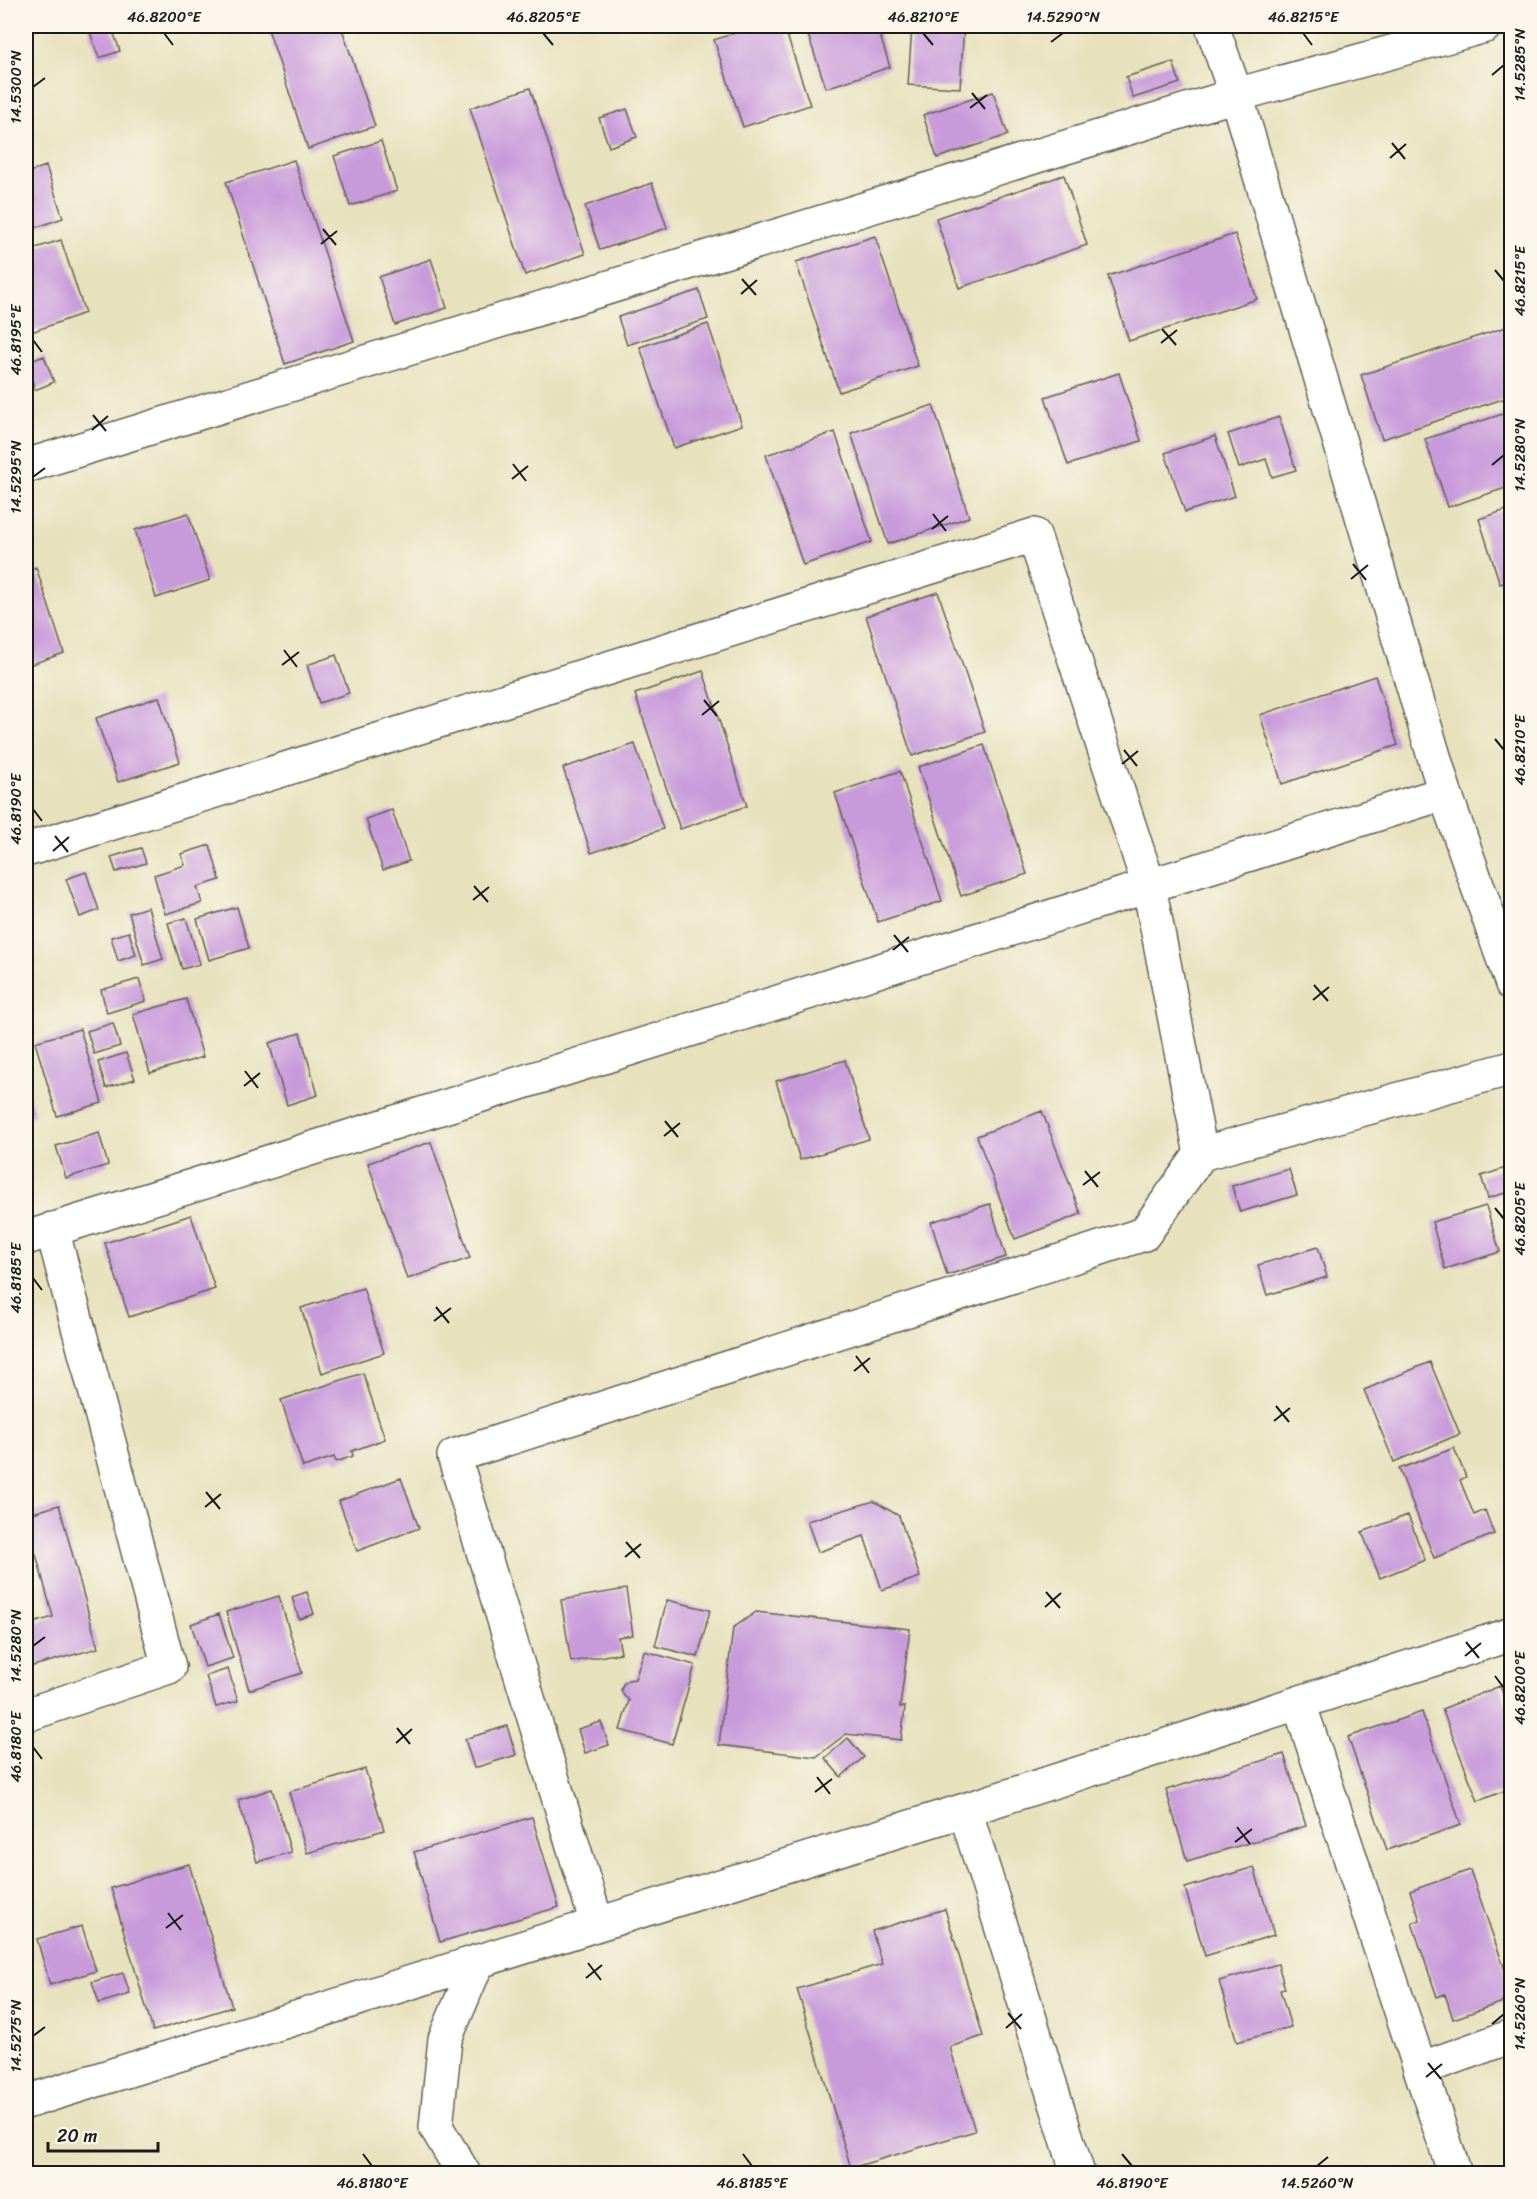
<svg xmlns="http://www.w3.org/2000/svg" width="1537" height="2199" font-family="Sriracha,sans-serif">
	<rect width="100%" height="100%" fill="#fbf7ec"/>
	<filter id="ink" filterUnits="userSpaceOnUse"><feTurbulence type="fractalNoise" baseFrequency=".0167" numOctaves="2"/><feDisplacementMap in="SourceGraphic" scale="12" xChannelSelector="R" yChannelSelector="G"/><feConvolveMatrix kernelMatrix="1 2 1 2 8 2 1 2 1" color-interpolation-filters="sRGB"/></filter>
	<filter id="wash" filterUnits="userSpaceOnUse"><feTurbulence type="fractalNoise" baseFrequency=".008" numOctaves="4" result="noise"/><feDisplacementMap in="SourceGraphic" scale="24" xChannelSelector="R" yChannelSelector="G"/><feGaussianBlur stdDeviation="1.35" result="paint"/><feColorMatrix in="noise" values="0 0 0 0 0 0 0 0 0 0 0 0 0 0 0 0 0 1.4 0 .05"/><feComposite in="paint" operator="in"/></filter>
	<g filter="url(#wash)">
		<rect width="100%" height="100%" fill="#e8e1be"/>
		<g id="blocks">
			<path fill="#c79ada" d="M88,26H111L120,51L99,58Z
				M267,26H341L375,126L308,149Z
				M756,26H784L810,105L743,127L714,40Z
				M805,26H877L890,67L826,88Z
				M912,26H964L960,88L908,85Z
				M1173,62L1180,83L1133,98L1126,77Z
				M530,88L585,254L525,275L470,108Z
				M993,92L1008,135L937,158L923,115Z
				M627,109L637,137L609,147L599,118Z
				M381,141L397,191L350,206L334,156Z
				M294,160L354,341L285,364L226,182Z
				M46,166L63,218L26,231V173Z
				M1064,175L1087,245L959,288L936,218Z
				M652,183L667,228L600,250L585,206Z
				M1235,234L1257,299L1129,341L1108,276Z
				M875,236L918,366L839,392L796,262Z
				M61,240L85,313L26,334V251Z
				M431,259L447,308L395,325L379,277Z
				M699,290L708,319L627,345L618,317Z
				M708,324L742,425L674,448L640,347Z
				M1512,325V396L1382,439L1361,375Z
				M44,356L54,382L35,390L26,363Z
				M1119,373L1141,441L1068,465L1045,397Z
				M933,405L969,517L888,544L851,433Z
				M1512,411V486L1448,507L1425,439Z
				M1279,417L1296,470L1272,477L1266,459L1239,468L1228,434Z
				M835,432L872,542L803,565L766,455Z
				M1215,436L1235,496L1185,512L1165,453Z
				M1512,508V580L1500,584L1479,519Z
				M188,513L210,580L156,598L135,530Z
				M36,567L64,653L26,666V571Z
				M938,592L985,732L912,756L866,616Z
				M336,655L349,693L319,703L307,665Z
				M703,671L747,806L680,829L635,694Z
				M1375,676L1398,745L1282,784L1260,715Z
				M159,697L180,762L118,782L96,718Z
				M635,744L663,829L591,853L563,768Z
				M984,745L1027,874L961,896L918,767Z
				M900,771L942,901L878,922L835,793Z
				M1512,788V809H1511L1505,790Z
				M392,810L409,861L383,870L366,819Z
				M210,845L220,880L197,887L202,903L165,914L154,875L185,865L181,854Z
				M141,848L146,863L116,872L111,857Z
				M86,872L99,910L80,917L66,879Z
				M148,907L163,959L144,965L129,913Z
				M237,907L249,948L209,960L197,919Z
				M186,918L200,964L182,969L168,923Z
				M129,932L136,955L118,961L111,937Z
				M139,979L146,1001L107,1013L101,990Z
				M186,999L203,1057L150,1073L133,1014Z
				M113,1023L120,1046L94,1054L87,1031Z
				M80,1029L102,1103L57,1116L35,1042Z
				M300,1033L318,1095L287,1105L269,1043Z
				M126,1053L135,1079L106,1088L98,1062Z
				M845,1060L869,1139L800,1160L776,1081Z
				M26,1086L35,1115L26,1118Z
				M1042,1111L1081,1214L1015,1239L977,1136Z
				M99,1133L108,1165L66,1178L56,1146Z
				M431,1142L470,1258L407,1279L368,1163Z
				M1512,1166V1191L1488,1198L1481,1176Z
				M1289,1169L1297,1195L1240,1212L1232,1186Z
				M990,1204L1006,1257L947,1275L931,1222Z
				M1486,1206L1500,1252L1445,1269L1432,1222Z
				M191,1215L215,1289L129,1317L105,1243Z
				M1318,1247L1327,1277L1267,1295L1258,1265Z
				M363,1288L384,1353L322,1373L301,1308Z
				M1430,1362L1460,1434L1394,1462L1364,1390Z
				M363,1373L385,1439L352,1451L353,1456L336,1462L334,1457L303,1467L281,1400Z
				M1454,1448L1466,1477L1460,1480L1474,1515L1485,1510L1494,1534L1434,1558L1399,1469Z
				M401,1478L419,1528L357,1551L339,1501Z
				M874,1501L899,1516L920,1577L882,1590L864,1536L818,1552L807,1521Z
				M59,1505L98,1648L26,1668V1625L53,1617L36,1554L26,1557V1515Z
				M1408,1515L1425,1560L1380,1578L1362,1532Z
				M626,1589L633,1635L618,1637L621,1653L571,1662L561,1600Z
				M307,1592L314,1614L299,1619L292,1597Z
				M279,1596L302,1673L249,1690L226,1612Z
				M667,1600L710,1610L698,1657L655,1646Z
				M756,1612L910,1629L900,1707H905L901,1740L846,1734L816,1757L719,1745L733,1628Z
				M219,1614L233,1658L205,1667L191,1624Z
				M644,1651L695,1665L672,1744L620,1730L629,1700L624,1696L621,1690L623,1684L628,1680L635,1679Z
				M228,1669L238,1701L216,1707L206,1676Z
				M1500,1686L1512,1717V1788L1478,1801L1442,1709Z
				M1422,1712L1461,1825L1387,1850L1348,1737Z
				M601,1722L609,1745L585,1753L578,1729Z
				M507,1726L516,1755L474,1768L465,1739Z
				M848,1738L864,1757L841,1777L825,1758Z
				M1284,1754L1306,1826L1187,1861L1166,1790Z
				M365,1769L384,1830L307,1853L289,1792Z
				M272,1789L291,1852L257,1862L238,1800Z
				M532,1817L559,1907L440,1942L414,1852Z
				M189,1864L232,2007L153,2031L111,1888Z
				M1254,1867L1274,1935L1205,1956L1185,1888Z
				M1470,1870L1512,1990V1999L1453,2019L1445,1994L1437,1997L1412,1923L1420,1920L1410,1891Z
				M945,1909L983,2036L950,2047L975,2131L851,2168L797,1989L882,1964L872,1931Z
				M82,1926L96,1971L50,1985L37,1939Z
				M1278,1964L1285,1989L1280,1990L1291,2027L1237,2042L1219,1981Z
				M123,1973L130,1994L99,2003L92,1982Z"/>
		</g>
	</g>
	<g filter="url(#ink)">
		<use href="#blocks" fill-opacity="0" stroke="#636155" stroke-width="1.5"/>
		<g fill="none" stroke-linecap="round" stroke-linejoin="round">
			<g stroke="#636155" stroke-width="36">
				<path id="minor" d="M1212,26L1236,95L1445,793L1512,984
					M26,466L1236,95L1485,26
					M26,850L1034,535L1149,886L1201,1154
					M26,1238L1445,793
					M1299,1703L1455,2174
					M26,1715L169,1667L52,1229
					M965,1810L1512,1634
					M597,1924L454,1456L1144,1234L1201,1154L1512,1068
					M1420,2069L1512,2036
					M26,2102L965,1810L1078,2174
					M464,2174L436,2127L445,2039L478,1961"/>
			</g>
			<use href="#minor" stroke="#fff" stroke-width="33"/>
		</g>
	</g>
	<path fill="none" stroke="#1c1c1c" stroke-width="2" d="M164,33L173,45M543,33L553,45M923,33L933,45M1303,33L1312,45M1051,42L1063,33M1492,75L1504,65M33,87L45,78M972,93L985,109M970,108L987,95M1392,143L1405,159M1390,158L1406,144M323,229L336,245M321,244L337,231M1495,270L1504,281M742,279L756,295M741,294L757,280M1162,329L1176,345M33,340L42,352M1161,343L1177,330M93,415L106,431M92,430L108,416M513,464L526,481M1492,465L1504,455M33,477L45,468M512,479L528,466M933,514L946,531M932,529L948,516M1353,564L1366,580M1351,579L1368,565M284,650L297,667M282,665L299,652M704,700L717,716M702,715L719,701M1495,739L1504,750M1124,750L1137,766M1122,764L1138,751M33,809L42,821M55,836L68,852M53,851L69,837M474,886L488,902M473,900L489,887M894,935L908,952M893,950L909,937M1314,985L1328,1001M1313,1000L1329,987M245,1071L258,1088M244,1086L260,1073M665,1121L678,1137M664,1136L680,1123M1085,1171L1098,1187M1083,1185L1100,1172M1495,1208L1504,1219M33,1278L42,1290M436,1307L449,1323M434,1321L451,1308M856,1356L869,1373M854,1371L870,1358M1276,1406L1289,1422M1274,1421L1290,1408M206,1492L220,1509M205,1507L221,1494M626,1542L640,1558M625,1557L641,1544M1046,1592L1060,1608M1045,1607L1061,1593M1466,1642L1479,1658M33,1646L45,1637M1465,1656L1481,1643M1495,1676L1504,1688M397,1728L410,1744M396,1743L412,1729M33,1747L42,1759M817,1777L830,1794M815,1792L832,1779M1237,1827L1250,1844M1235,1842L1252,1829M168,1913L181,1930M166,1928L183,1915M588,1963L601,1980M586,1978L602,1965M1008,2013L1021,2029M1492,2024L1504,2014M1006,2028L1022,2014M33,2036L45,2027M1428,2063L1441,2079M1426,2077L1442,2064M363,2154L372,2166M743,2154L752,2166M1122,2154L1132,2166M1317,2166L1328,2157"/>
	<rect width="1537" height="2199" fill="none" stroke="#fbf7ec" stroke-width="66"/>
	<path d="M48 2142v9h110v-9" fill="none" stroke="#1c1c1c" stroke-width="3"/>
	<text x="57" y="2142" font-size="18" fill="#1c1c1c" stroke="#fbf7ec" stroke-width="4.5" paint-order="stroke">20 m</text>
	<rect x="33" y="33" width="1471" height="2133" fill="none" stroke="#1c1c1c" stroke-width="2"/>
	<g font-size="15" text-anchor="middle" fill="#1c1c1c">
		<text x="164" y="22">46.8200°E</text>
		<text x="543" y="22">46.8205°E</text>
		<text x="923" y="22">46.8210°E</text>
		<text x="1063" y="22">14.5290°N</text>
		<text x="1303" y="22">46.8215°E</text>
		<text transform="translate(1520 65) rotate(-90)" y="5">14.5285°N</text>
		<text transform="translate(16 87) rotate(-90)" y="5">14.5300°N</text>
		<text transform="translate(1520 281) rotate(-90)" y="5">46.8215°E</text>
		<text transform="translate(16 340) rotate(-90)" y="5">46.8195°E</text>
		<text transform="translate(1520 455) rotate(-90)" y="5">14.5280°N</text>
		<text transform="translate(16 477) rotate(-90)" y="5">14.5295°N</text>
		<text transform="translate(1520 750) rotate(-90)" y="5">46.8210°E</text>
		<text transform="translate(16 809) rotate(-90)" y="5">46.8190°E</text>
		<text transform="translate(1520 1219) rotate(-90)" y="5">46.8205°E</text>
		<text transform="translate(16 1278) rotate(-90)" y="5">46.8185°E</text>
		<text transform="translate(16 1646) rotate(-90)" y="5">14.5280°N</text>
		<text transform="translate(1520 1688) rotate(-90)" y="5">46.8200°E</text>
		<text transform="translate(16 1747) rotate(-90)" y="5">46.8180°E</text>
		<text transform="translate(1520 2014) rotate(-90)" y="5">14.5260°N</text>
		<text transform="translate(16 2036) rotate(-90)" y="5">14.5275°N</text>
		<text x="372" y="2188">46.8180°E</text>
		<text x="752" y="2188">46.8185°E</text>
		<text x="1132" y="2188">46.8190°E</text>
		<text x="1317" y="2188">14.5260°N</text>
	</g>
</svg>
